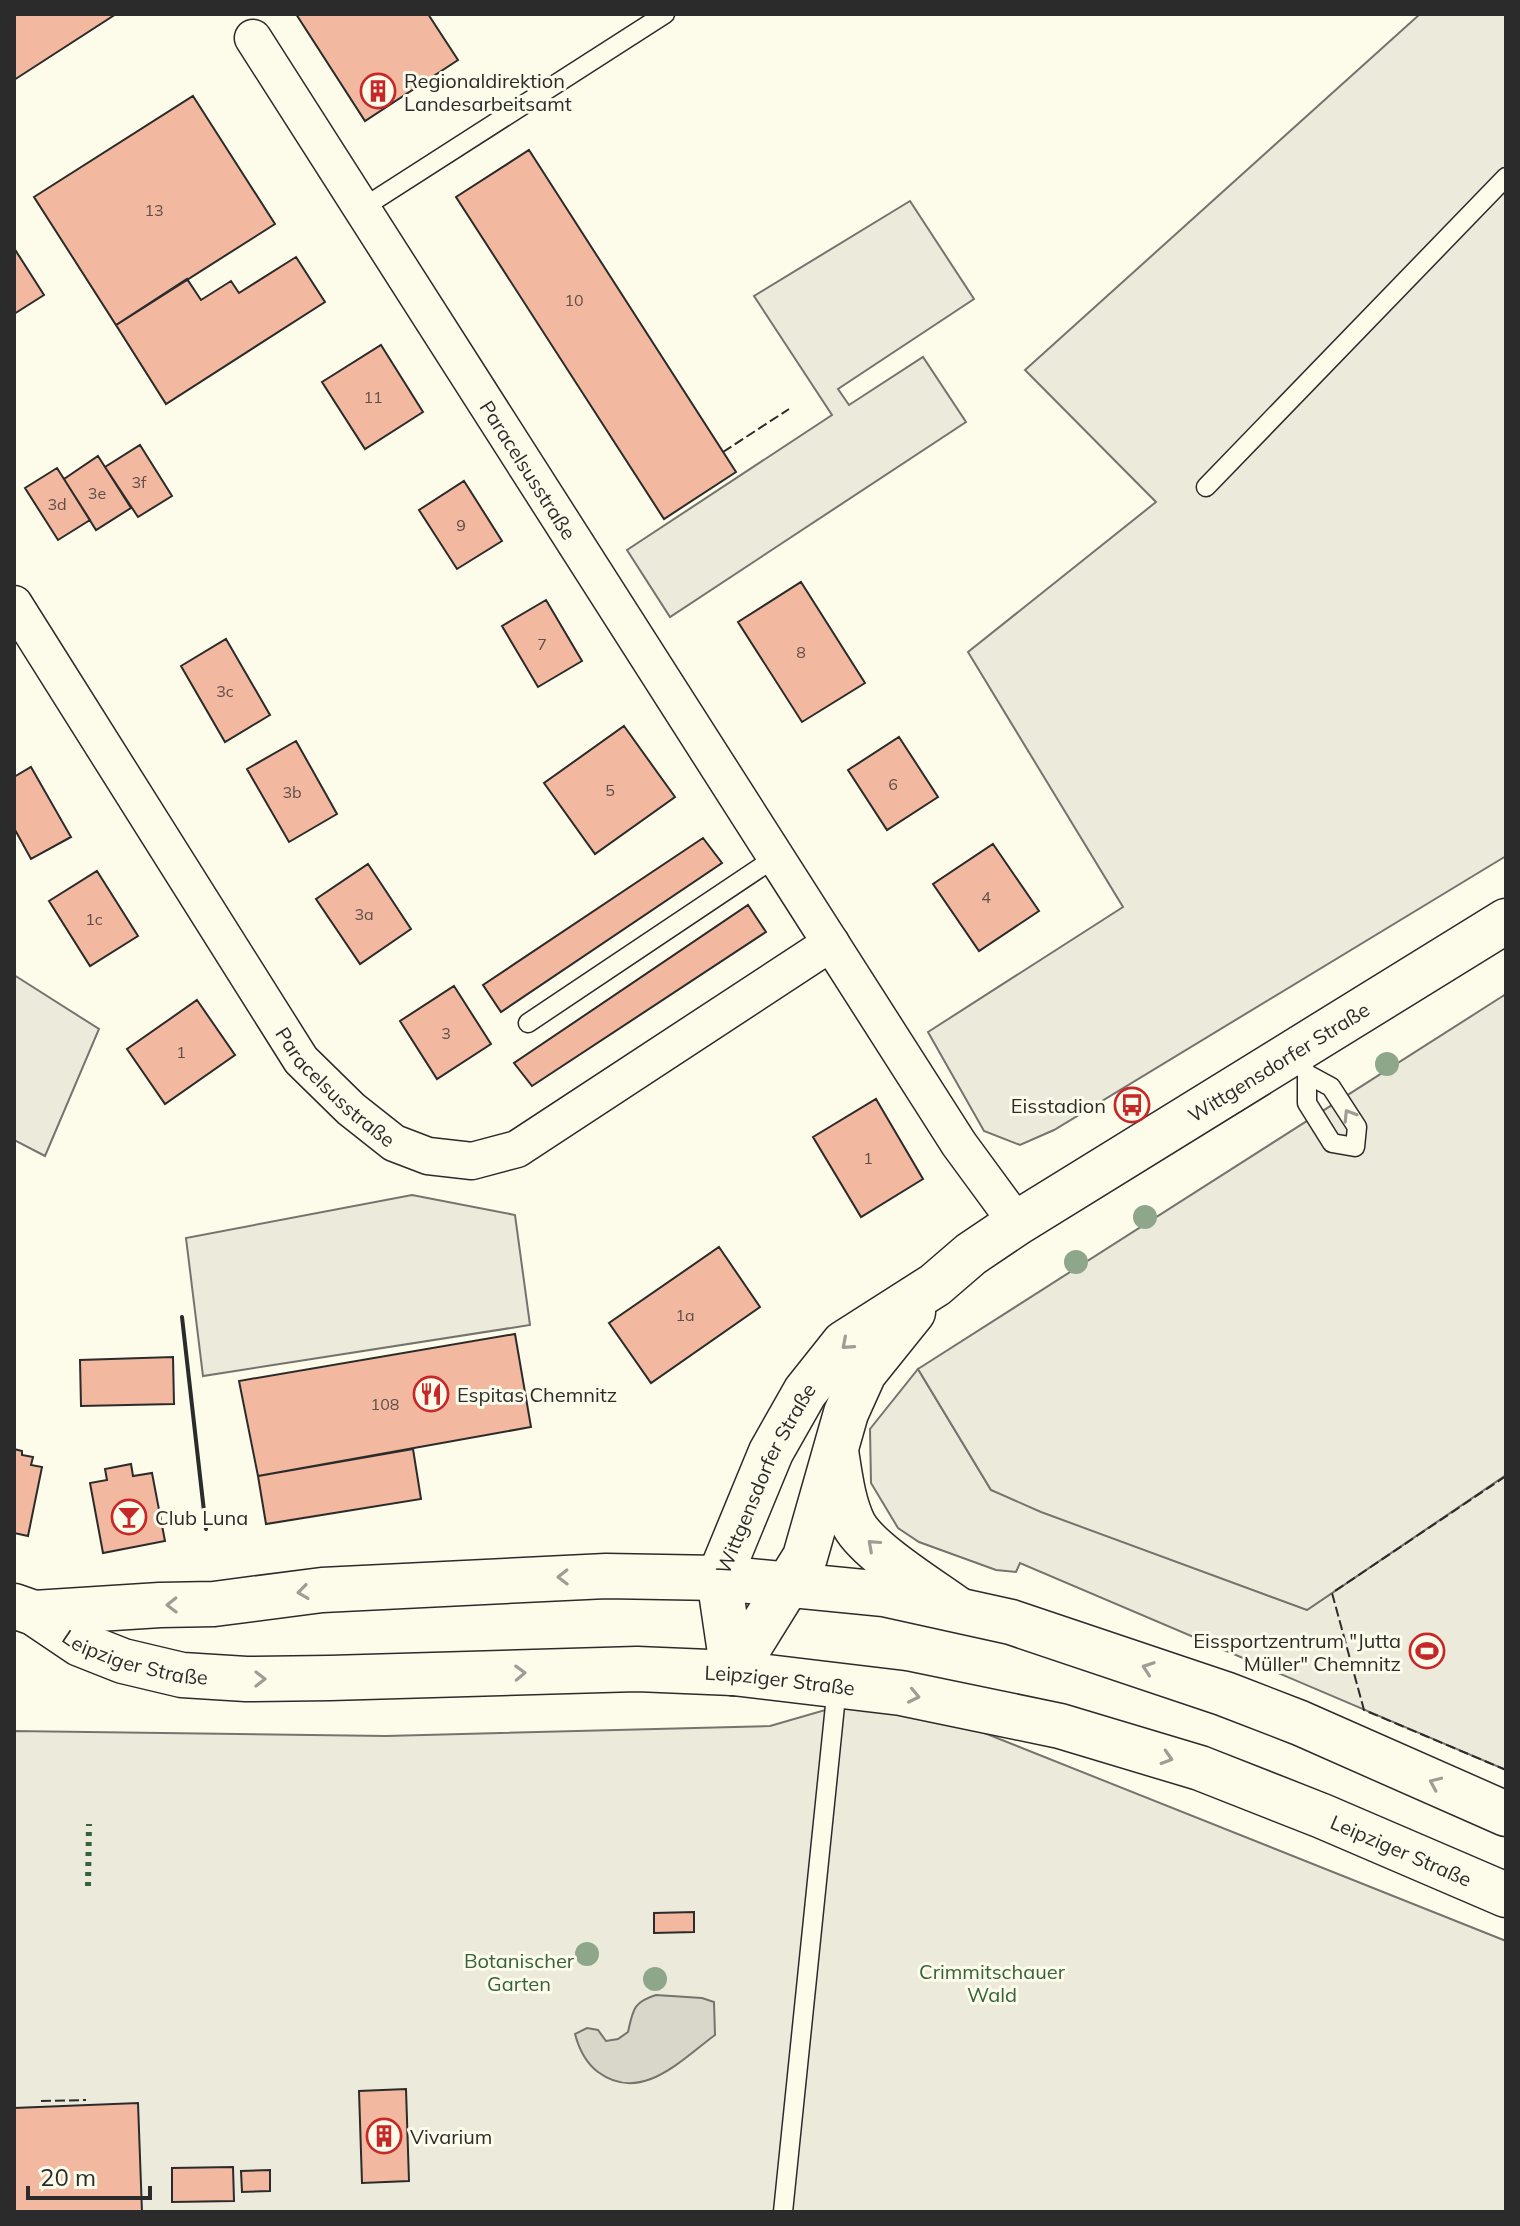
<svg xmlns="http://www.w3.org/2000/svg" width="1520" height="2226" font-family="Mulish,sans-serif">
	<rect width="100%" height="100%" fill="#fdfbea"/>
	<path fill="#ecebdb" stroke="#74746e" stroke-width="2" d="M1420,14H1506V856L1054,1130L1020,1145L984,1131L928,1032L1123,907L968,652L1156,502L1025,370Z
		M14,975L99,1029L45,1156L14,1140Z
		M918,1369L991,1490L1307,1610L1506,1475V1770L1020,1563L1016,1572L996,1570L919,1542L898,1528L871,1483L870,1429Z
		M884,1693L1506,1941V2212H14V1731L386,1736L770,1726Z"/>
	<path fill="#eceadb" stroke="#74746e" stroke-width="2" d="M910,201L974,299L838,389L849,405L923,357L966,422L670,617L627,550L832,415L754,296Z
		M1506,994V1475L1307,1610L1041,1512L991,1490L918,1369Z
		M412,1195L515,1215L530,1325L203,1376L186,1238Z"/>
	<path fill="#d8d7c9" stroke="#74746e" stroke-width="2" d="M656,1995L702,1998L714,2002L715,2035C681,2060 641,2104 598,2072C586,2063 579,2049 575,2034L587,2028L598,2030L606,2041L618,2039L628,2032C633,2010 633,2002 656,1995Z"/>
	<path fill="#f2b8a0" stroke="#2b2b2b" stroke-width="2" d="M14,14H116L14,80Z
		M296,14H428L458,60L365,121Z
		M193,96L275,224L116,325L34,197Z
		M529,150L736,472L664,519L456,197Z
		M14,248L44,295L14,314Z
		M296,257L325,302L166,404L116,325L187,279L201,300L231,281L239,293Z
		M381,345L423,412L365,449L322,382Z
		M140,445L172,496L138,517L105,467Z
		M98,456L131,508L96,530L64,479Z
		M57,468L90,520L58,540L25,488Z
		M464,481L502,541L457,569L419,510Z
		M801,582L865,683L802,722L738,622Z
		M546,600L582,661L538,687L502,626Z
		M226,639L270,715L225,742L181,666Z
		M624,726L675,797L595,854L544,783Z
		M899,737L938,797L887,830L848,770Z
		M296,741L337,814L289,842L247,769Z
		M31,767L71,837L31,859L14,828V777Z
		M703,838L722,863L501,1012L483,985Z
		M993,844L1039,911L979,951L933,884Z
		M368,864L411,929L360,964L316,899Z
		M97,871L138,936L90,966L49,901Z
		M748,905L766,932L532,1086L514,1063Z
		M454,986L491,1044L437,1079L400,1021Z
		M197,1000L235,1055L165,1104L127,1049Z
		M876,1099L923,1179L861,1217L813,1137Z
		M719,1247L760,1307L651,1383L609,1323Z
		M515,1334L531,1427L258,1476L239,1381Z
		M173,1357L174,1404L81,1406L80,1360Z
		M14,1449L22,1451V1455L33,1457L31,1465L42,1467L28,1536L14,1533Z
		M413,1449L421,1499L266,1524L258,1476Z
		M131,1464L133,1476L152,1473L165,1541L103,1553L90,1483L107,1480L105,1469Z
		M694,1912V1932L654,1933V1913Z
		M406,2089L409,2181L362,2183L359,2091Z
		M138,2103L142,2212H14V2108Z
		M233,2167L234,2201L172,2202V2168Z
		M270,2170V2191L242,2192L241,2171Z"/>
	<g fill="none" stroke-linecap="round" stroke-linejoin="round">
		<g stroke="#2b2b2b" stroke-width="21">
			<path id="lane" d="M361,209L665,14
				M1206,487L1506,177
				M528,1023L776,857
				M1295,1052L1307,1074V1103L1332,1143L1355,1147L1357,1127L1331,1087L1307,1074
				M783,2212L837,1686"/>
		</g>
		<g stroke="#2b2b2b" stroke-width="39">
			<g id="street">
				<path id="s1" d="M253,38L959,1144L1017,1223"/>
				<path id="s2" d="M14,604L301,1060L351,1109L394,1143L428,1156L472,1161L517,1149L831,943"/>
			</g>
		</g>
		<g stroke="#2b2b2b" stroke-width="47">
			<g id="secondary">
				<path d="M836,1451C840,1476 843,1503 854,1525C869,1552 931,1590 957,1609"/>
				<path id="s3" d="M733,1673L719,1578L771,1452L805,1392L844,1343L935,1285L971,1254L1017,1223L1506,921"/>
				<path d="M733,1673L805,1557L846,1413L864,1373L913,1312"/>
			</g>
		</g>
		<g stroke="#2b2b2b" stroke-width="47">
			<g id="primary">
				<path id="s4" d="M14,1606L34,1613L80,1644L123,1661L182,1675L246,1679L330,1678L637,1669L733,1673L901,1693L1060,1726L1200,1768L1322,1816L1506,1895"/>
				<path d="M34,1613L160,1605L214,1604L322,1590L606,1576L719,1578L884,1594L1011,1622L1225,1694L1300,1723L1506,1814"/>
			</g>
		</g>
		<use href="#lane" stroke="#fdfbea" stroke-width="18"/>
		<use href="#street" stroke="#fdfbea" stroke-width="36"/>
		<use href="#secondary" stroke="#fdfbea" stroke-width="44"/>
		<use href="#primary" stroke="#fdfbea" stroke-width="44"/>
		<path stroke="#34623c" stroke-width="6" stroke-dasharray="4 6" stroke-linecap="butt" d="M88,1886L89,1824"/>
		<path stroke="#2b2b2b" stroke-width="2" stroke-dasharray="10 4" stroke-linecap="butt" d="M723,452L789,409
			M1506,1476L1332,1593L1364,1710L1506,1770
			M41,2101L86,2100"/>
		<path stroke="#2b2b2b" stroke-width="4" d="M182,1317L206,1529"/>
	</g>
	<g fill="#8ea78a">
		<circle cx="1387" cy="1064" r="12"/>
		<circle cx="1145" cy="1217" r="12"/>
		<circle cx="1076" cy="1262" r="12"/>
		<circle cx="587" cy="1954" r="12"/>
		<circle cx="655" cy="1979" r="12"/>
	</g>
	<defs><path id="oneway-chevron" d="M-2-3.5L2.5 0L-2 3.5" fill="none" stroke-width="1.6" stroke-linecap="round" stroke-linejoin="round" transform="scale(2)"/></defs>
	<g stroke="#9e9d94">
		<use href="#oneway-chevron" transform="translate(1349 1115) rotate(-122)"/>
		<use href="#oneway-chevron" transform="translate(847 1344) rotate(139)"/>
		<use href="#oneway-chevron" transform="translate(873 1545) rotate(-138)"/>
		<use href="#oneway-chevron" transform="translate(563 1577) rotate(179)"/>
		<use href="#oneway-chevron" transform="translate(303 1592) rotate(172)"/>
		<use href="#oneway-chevron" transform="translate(172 1605) rotate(179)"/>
		<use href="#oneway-chevron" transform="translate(1148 1668) rotate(-161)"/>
		<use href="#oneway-chevron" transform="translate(520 1673) rotate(-2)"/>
		<use href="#oneway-chevron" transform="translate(260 1679)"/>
		<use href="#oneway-chevron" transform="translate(914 1696) rotate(12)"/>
		<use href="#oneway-chevron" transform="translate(1167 1758) rotate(17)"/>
		<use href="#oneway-chevron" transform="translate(1435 1783) rotate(-156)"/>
	</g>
	<defs>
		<g id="building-ring" transform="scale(1.8)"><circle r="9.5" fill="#fdfbea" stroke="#c62828" stroke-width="1.5"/><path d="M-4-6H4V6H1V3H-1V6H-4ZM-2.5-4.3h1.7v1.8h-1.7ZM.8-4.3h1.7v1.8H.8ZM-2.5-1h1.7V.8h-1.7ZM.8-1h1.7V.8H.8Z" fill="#c62828"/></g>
		<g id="bus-ring" transform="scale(1.8)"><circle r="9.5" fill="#fdfbea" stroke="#c62828" stroke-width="1.5"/><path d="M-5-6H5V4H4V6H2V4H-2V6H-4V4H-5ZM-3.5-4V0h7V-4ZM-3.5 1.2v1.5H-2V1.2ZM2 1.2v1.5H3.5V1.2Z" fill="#c62828"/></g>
		<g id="restaurant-ring" transform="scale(1.8)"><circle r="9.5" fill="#fdfbea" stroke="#c62828" stroke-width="1.5"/><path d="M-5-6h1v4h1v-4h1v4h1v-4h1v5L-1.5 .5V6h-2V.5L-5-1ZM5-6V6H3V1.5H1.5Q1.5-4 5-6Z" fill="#c62828"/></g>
		<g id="bar-ring" transform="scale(1.8)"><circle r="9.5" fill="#fdfbea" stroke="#c62828" stroke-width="1.5"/><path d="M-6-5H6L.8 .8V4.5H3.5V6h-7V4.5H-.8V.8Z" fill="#c62828"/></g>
		<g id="stadium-ring" transform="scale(1.8)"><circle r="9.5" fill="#fdfbea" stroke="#c62828" stroke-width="1.5"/><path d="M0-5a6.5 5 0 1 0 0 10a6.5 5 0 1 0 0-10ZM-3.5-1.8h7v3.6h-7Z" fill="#c62828"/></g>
	</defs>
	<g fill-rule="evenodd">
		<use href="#building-ring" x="378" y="91"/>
		<use href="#bus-ring" x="1132" y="1105"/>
		<use href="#restaurant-ring" x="431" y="1394"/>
		<use href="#bar-ring" x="129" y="1517"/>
		<use href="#stadium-ring" x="1427" y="1651"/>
		<use href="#building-ring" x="384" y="2136"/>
	</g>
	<g text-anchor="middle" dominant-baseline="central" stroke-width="6" stroke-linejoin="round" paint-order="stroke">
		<g font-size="16" fill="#5d4e48">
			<text x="154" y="210">13</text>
			<text x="574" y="300">10</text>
			<text x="373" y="397">11</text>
			<text x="139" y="482">3f</text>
			<text x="97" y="493">3e</text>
			<text x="57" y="504">3d</text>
			<text x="461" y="525">9</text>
			<text x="542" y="644">7</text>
			<text x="801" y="652">8</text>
			<text x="225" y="691">3c</text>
			<text x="893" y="784">6</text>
			<text x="610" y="790">5</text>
			<text x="292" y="792">3b</text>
			<text x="986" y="897">4</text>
			<text x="364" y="914">3a</text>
			<text x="94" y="919">1c</text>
			<text x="446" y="1033">3</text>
			<text x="181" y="1052">1</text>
			<text x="868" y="1158">1</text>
			<text x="685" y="1315">1a</text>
			<text x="385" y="1404">108</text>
		</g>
		<g font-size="20" fill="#2b2b2b" stroke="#fdfbea" text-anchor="start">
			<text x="404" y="80">Regionaldirektion<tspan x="404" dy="23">Landesarbeitsamt</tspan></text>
			<text x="1106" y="1105" text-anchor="end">Eisstadion</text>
			<text x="457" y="1394">Espitas Chemnitz</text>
			<text x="155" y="1517">Club Luna</text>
			<text x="1401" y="1640" text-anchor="end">Eissportzentrum "Jutta<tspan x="1401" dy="23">Müller" Chemnitz</tspan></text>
			<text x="410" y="2136">Vivarium</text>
		</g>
		<g font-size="20" fill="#2b2b2b" stroke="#fdfbea">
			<text stroke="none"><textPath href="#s1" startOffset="512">Paracelsusstraße</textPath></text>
			<text stroke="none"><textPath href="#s3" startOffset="882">Wittgensdorfer Straße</textPath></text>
			<text stroke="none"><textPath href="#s2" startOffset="582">Paracelsusstraße</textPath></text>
			<text stroke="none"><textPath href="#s3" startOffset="206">Wittgensdorfer Straße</textPath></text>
			<text stroke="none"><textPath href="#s4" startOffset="134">Leipziger Straße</textPath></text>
			<text stroke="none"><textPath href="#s4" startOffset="782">Leipziger Straße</textPath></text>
			<text stroke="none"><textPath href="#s4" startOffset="1430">Leipziger Straße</textPath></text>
		</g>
		<g font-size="20" fill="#34623c" stroke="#fdfbea">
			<text x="519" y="1960">Botanischer<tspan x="519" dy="23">Garten</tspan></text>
			<text x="992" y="1971">Crimmitschauer<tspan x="992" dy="23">Wald</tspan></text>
		</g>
	</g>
	<rect width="1520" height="2226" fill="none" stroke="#2b2b2b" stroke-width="32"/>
	<path d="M28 2186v12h122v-12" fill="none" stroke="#2b2b2b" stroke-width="4"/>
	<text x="40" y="2186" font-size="24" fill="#2b2b2b" stroke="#fdfbea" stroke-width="6" paint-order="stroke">20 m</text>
</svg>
